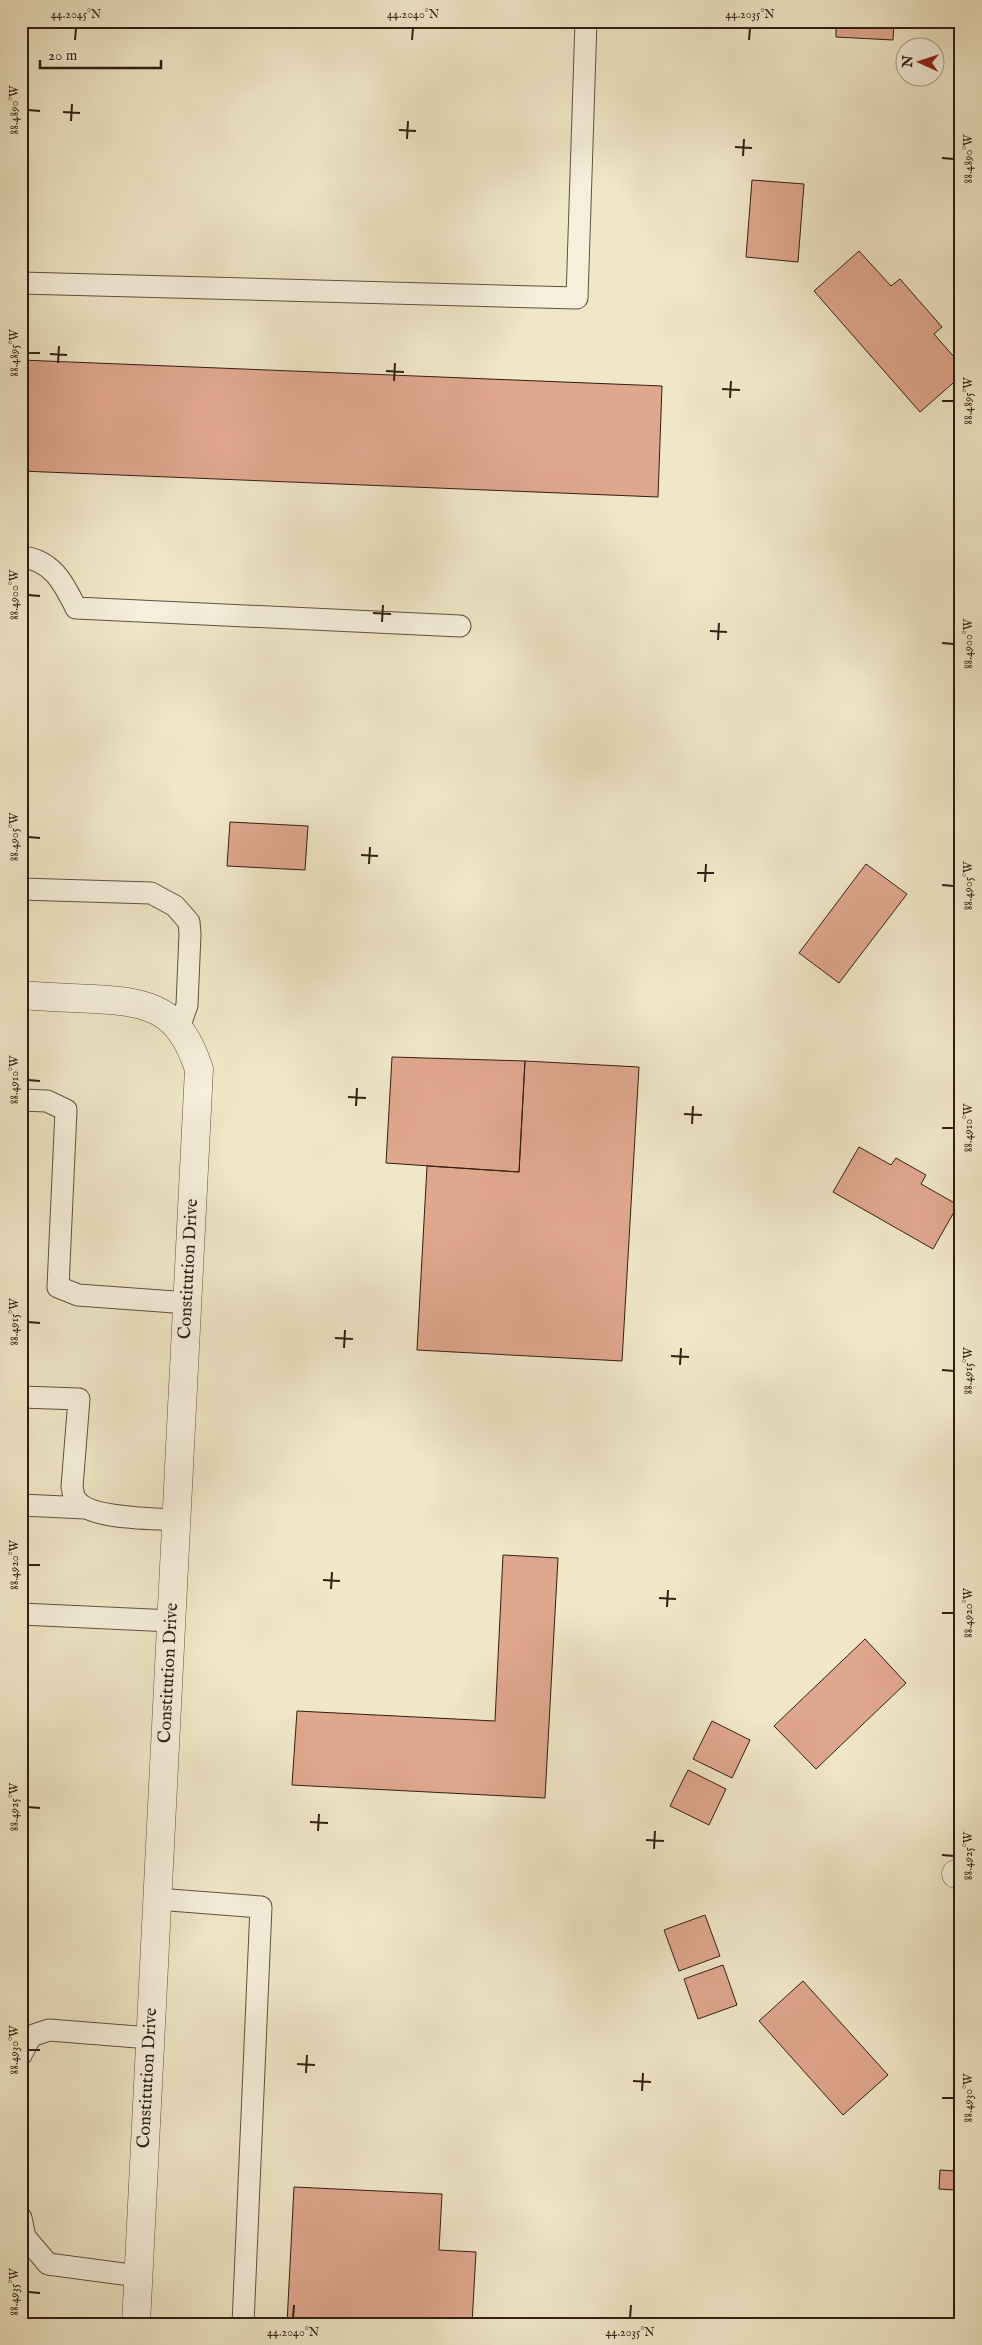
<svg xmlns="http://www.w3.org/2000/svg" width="982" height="2345" font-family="'IM FELL English',serif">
	<rect width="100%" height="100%" fill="#f0e7c7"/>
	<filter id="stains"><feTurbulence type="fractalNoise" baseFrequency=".004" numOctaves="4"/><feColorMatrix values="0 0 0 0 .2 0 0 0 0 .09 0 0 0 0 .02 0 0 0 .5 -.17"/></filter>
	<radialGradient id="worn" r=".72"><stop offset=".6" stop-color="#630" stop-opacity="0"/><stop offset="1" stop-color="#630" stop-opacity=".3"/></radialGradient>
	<path fill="#e0a78f" stroke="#311e13" d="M836,21H948V26L894,23L893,40L836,37Z
		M752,180L804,184L798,262L746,257Z
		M859,251L891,286L900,279L942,327L934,334L961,365V376L920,412L814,291Z
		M21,360L662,386L658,497L21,471Z
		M230,822L308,826L305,870L227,866Z
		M866,864L907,894L839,983L799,953Z
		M392,1057L525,1061L519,1172L386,1163Z
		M525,1061L639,1067L622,1361L417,1350L427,1166L519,1172Z
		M859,1147L891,1165L896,1158L926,1175L921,1184L958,1205L933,1249L833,1192Z
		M503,1555L558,1558L545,1798L292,1785L297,1711L495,1721Z
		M865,1639L906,1683L816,1769L774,1726Z
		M712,1721L750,1740L732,1778L693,1759Z
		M688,1770L726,1789L709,1825L670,1806Z
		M705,1915L720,1956L679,1971L664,1930Z
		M723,1965L737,2005L698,2019L684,1979Z
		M803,1981L888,2075L843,2115L759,2021Z
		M940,2170L956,2171L955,2190L939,2189Z
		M294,2187L442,2194L439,2250L476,2252L472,2324H287Z"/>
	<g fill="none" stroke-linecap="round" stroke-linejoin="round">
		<g stroke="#615040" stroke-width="23">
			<path id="service" d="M21,283L577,298L586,21
				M21,557C52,559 64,584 76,608L460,626
				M21,889L151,893L175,906L189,922L190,934L187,1005L179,1028
				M21,1100L47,1101L66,1110L58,1287L78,1295L188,1303
				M21,1397L79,1399L72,1487C73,1490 73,1495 75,1498C86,1520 154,1518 176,1520
				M21,1505L85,1508
				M21,1614L172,1621
				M157,1899L261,1907L243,2324
				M21,2055L31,2036L49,2030L150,2038
				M21,2218L25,2237L48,2264L138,2276"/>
		</g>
		<g stroke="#615040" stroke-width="29">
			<path id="minor" d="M21,995C46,997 70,998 94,999C153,1002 179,1010 199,1069L136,2324
				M956,1874L961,1875"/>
		</g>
		<use href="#service" stroke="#f5efdb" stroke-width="21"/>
		<use href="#minor" stroke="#f5efdb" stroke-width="28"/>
	</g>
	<path fill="none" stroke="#311e13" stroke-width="2" d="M75,40L76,28M412,40L413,28M749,40L750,28M28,110L40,111M63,112L80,113M71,121L72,104M399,130L416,131M407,139L408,121M735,147L752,148M743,156L744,139M942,158L954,159M28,353H40M50,354L67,355M58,363L59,346M386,371L404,372M394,381L395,363M722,389L740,390M730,398L731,381M942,401H954M28,595L40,596M373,613L391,614M382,622L383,605M710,631L727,632M718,640L719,623M942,643L954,644M28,837L40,838M361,855L378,856M369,864L370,847M697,873H714M705,882L706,864M942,885L954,886M28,1080L40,1081M348,1097L366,1098M356,1106L357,1088M684,1114L702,1115M692,1124L693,1106M942,1128H954M28,1322L40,1323M335,1338L353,1339M344,1348L345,1330M671,1356L689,1357M680,1365L681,1348M942,1370L954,1371M28,1565H40M323,1580L340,1581M331,1589L332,1572M659,1598L676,1599M667,1607L668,1590M942,1613H954M28,1807L40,1808M310,1822L328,1823M318,1831L319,1814M646,1840L664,1841M654,1849L655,1831M942,1855L954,1856M28,2050H40M297,2064L315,2065M306,2073L307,2055M633,2081L651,2082M642,2091L643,2073M942,2098H954M28,2292L40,2293M293,2318L294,2305M630,2318L631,2305"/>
	<g text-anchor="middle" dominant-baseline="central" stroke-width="4" stroke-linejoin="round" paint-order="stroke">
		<g font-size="18" fill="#311e13" stroke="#f5efdb">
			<text transform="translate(189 1269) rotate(-87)">Constitution Drive</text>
			<text transform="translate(169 1673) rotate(-87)">Constitution Drive</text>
			<text transform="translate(148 2078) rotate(-87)">Constitution Drive</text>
		</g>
	</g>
	<rect width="982" height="2345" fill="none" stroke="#f0e7c7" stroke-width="55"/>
	<g transform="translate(920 62) rotate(273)"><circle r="24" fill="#f5efdb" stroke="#a79b8b"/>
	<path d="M0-4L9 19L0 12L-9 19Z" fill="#8f2418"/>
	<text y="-8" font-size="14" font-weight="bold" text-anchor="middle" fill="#311e13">N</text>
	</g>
	<path d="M40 60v8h121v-8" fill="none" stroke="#311e13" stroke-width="2.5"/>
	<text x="48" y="60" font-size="15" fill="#311e13" stroke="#f5efdb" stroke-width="4" paint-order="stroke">20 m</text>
	<rect x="28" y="28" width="926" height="2290" fill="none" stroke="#311e13" stroke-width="2"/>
	<g font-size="12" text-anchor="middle" fill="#311e13">
		<text x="76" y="18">44.2045°N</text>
		<text x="413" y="18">44.2040°N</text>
		<text x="750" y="18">44.2035°N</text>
		<text transform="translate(14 110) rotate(-90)" y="4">88.4890°W</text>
		<text transform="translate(968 159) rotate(-90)" y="4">88.4890°W</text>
		<text transform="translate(14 353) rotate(-90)" y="4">88.4895°W</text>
		<text transform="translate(968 401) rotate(-90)" y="4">88.4895°W</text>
		<text transform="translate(14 595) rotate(-90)" y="4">88.4900°W</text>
		<text transform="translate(968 644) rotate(-90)" y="4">88.4900°W</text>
		<text transform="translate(14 837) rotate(-90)" y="4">88.4905°W</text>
		<text transform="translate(968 886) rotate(-90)" y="4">88.4905°W</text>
		<text transform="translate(14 1080) rotate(-90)" y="4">88.4910°W</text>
		<text transform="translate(968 1128) rotate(-90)" y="4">88.4910°W</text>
		<text transform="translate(14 1322) rotate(-90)" y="4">88.4915°W</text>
		<text transform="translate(968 1371) rotate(-90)" y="4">88.4915°W</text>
		<text transform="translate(14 1565) rotate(-90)" y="4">88.4920°W</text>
		<text transform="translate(968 1613) rotate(-90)" y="4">88.4920°W</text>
		<text transform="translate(14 1807) rotate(-90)" y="4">88.4925°W</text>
		<text transform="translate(968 1856) rotate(-90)" y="4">88.4925°W</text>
		<text transform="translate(14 2050) rotate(-90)" y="4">88.4930°W</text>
		<text transform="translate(968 2098) rotate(-90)" y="4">88.4930°W</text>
		<text transform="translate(14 2292) rotate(-90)" y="4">88.4935°W</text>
		<text x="293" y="2336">44.2040°N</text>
		<text x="630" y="2336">44.2035°N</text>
	</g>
	<rect width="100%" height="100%" filter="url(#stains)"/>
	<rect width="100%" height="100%" fill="url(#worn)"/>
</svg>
